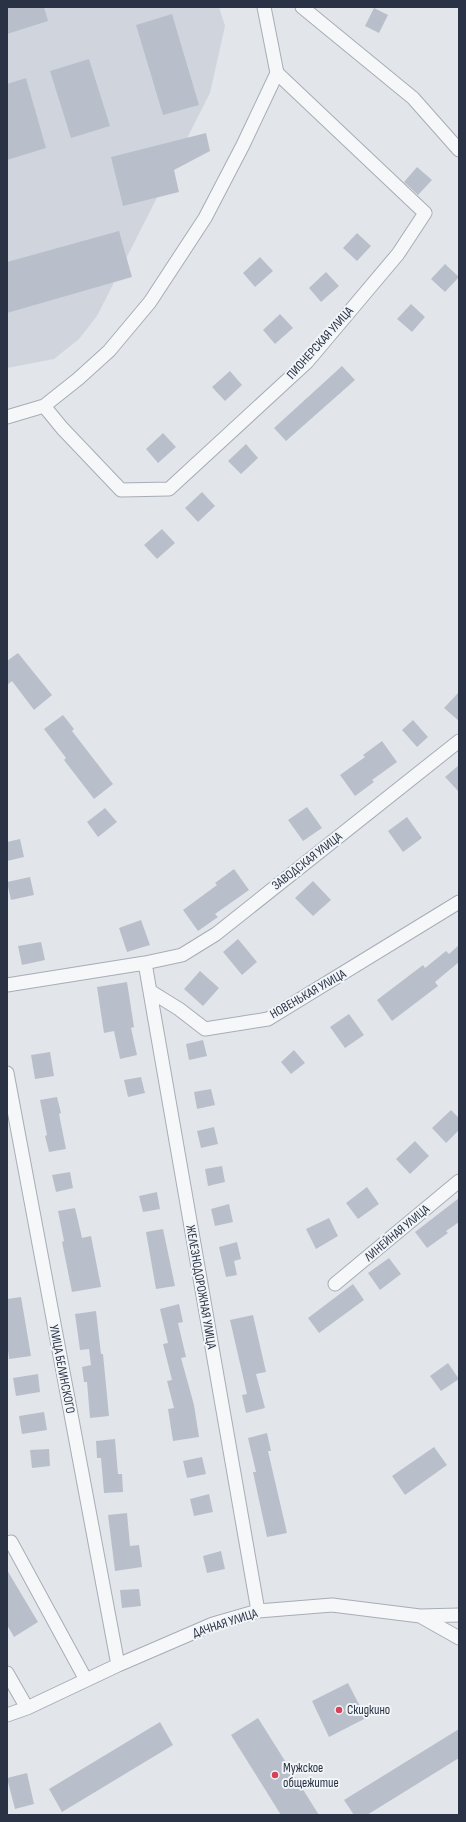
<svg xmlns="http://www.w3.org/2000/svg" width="466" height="1822" font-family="'Sofia Sans Condensed',sans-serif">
	<rect width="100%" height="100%" fill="#e2e6eb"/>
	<path fill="#d0d5dd" d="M7,7H219L225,26L210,93L97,316L79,339L54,359L7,368Z"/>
	<path fill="#b9bfca" d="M7,7H44L48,21L7,34Z
		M374,8L388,15L379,33L365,26Z
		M172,14L199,105L163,115L136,25Z
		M89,59L110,126L71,138L50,71Z
		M26,78L46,148L7,160V84Z
		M206,133L210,151L174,170L179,192L123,206L111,157Z
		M417,167L432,180L418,195L404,182Z
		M119,231L132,277L7,313V262Z
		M357,233L371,246L357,261L343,248Z
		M260,257L273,271L255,287L243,273Z
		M445,264L459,277L445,292L431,279Z
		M326,272L339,286L321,302L309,288Z
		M411,304L425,317L412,332L397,319Z
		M280,314L293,328L275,344L263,330Z
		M342,366L355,380L286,441L274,428Z
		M230,371L242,385L225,401L212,387Z
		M163,433L176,447L158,463L146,449Z
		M246,444L258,458L241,474L228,461Z
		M202,492L215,506L198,522L185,508Z
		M162,529L175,543L157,559L144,545Z
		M18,653L52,695L34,710L12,681L7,685V661Z
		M459,692V721L444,708Z
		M63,715L74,729L72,731L113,784L94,799L64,760L66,758L44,729Z
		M413,720L428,737L417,747L402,730Z
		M382,741L397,762L372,780L374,782L355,796L340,775L365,757L363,755Z
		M459,765V792L445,777Z
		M307,807L322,828L303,841L288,820Z
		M105,808L117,822L98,837L87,822Z
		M407,817L422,838L403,852L388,831Z
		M20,839L24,857L7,861V842Z
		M234,869L249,890L215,914L218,917L198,931L183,910L217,885L215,883Z
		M30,877L34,895L11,900L7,882Z
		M313,881L331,900L313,916L295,898Z
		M141,920L150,945L127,952L119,928Z
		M238,939L257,962L242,975L223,952Z
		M41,942L45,960L22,965L18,946Z
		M459,945V962L435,982L438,986L392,1021L377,1000L423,965L425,968L446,951L449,954Z
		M200,971L219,988L203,1006L184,989Z
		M127,982L134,1027L131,1028L137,1055L120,1059L114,1031L104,1033L97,987Z
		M349,1014L364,1035L345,1048L330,1027Z
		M203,1040L207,1056L189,1060L186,1044Z
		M294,1050L305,1063L291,1074L281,1062Z
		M50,1052L54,1076L35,1079L31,1055Z
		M141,1077L145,1093L128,1097L124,1080Z
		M211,1089L215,1105L197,1109L194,1092Z
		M57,1097L61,1113L59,1114L66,1149L49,1152L45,1136L47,1135L40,1100Z
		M451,1110L459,1118V1130L446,1143L432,1128Z
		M214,1127L218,1144L201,1148L197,1131Z
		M415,1141L429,1156L410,1174L396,1159Z
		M222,1166L225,1182L208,1186L205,1169Z
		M70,1172L73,1188L56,1192L52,1175Z
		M367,1187L379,1204L358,1219L346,1203Z
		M157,1192L160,1209L143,1212L139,1196Z
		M459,1198V1222L446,1231L448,1233L427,1248L415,1232Z
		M229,1204L233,1222L215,1226L211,1209Z
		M75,1208L82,1238L91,1236L101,1287L72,1292L62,1242L64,1241L58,1211Z
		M329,1218L338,1236L316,1249L306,1229Z
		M163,1229L175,1286L156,1289L146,1232Z
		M237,1242L241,1259L234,1261L237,1275L226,1277L219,1247Z
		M389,1258L401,1274L380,1290L368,1273Z
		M353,1284L364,1300L319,1333L308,1318Z
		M21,1297L31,1356L9,1359L7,1341V1299Z
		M179,1304L183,1322L178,1323L186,1357L181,1358L194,1405L199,1437L173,1441L168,1409L174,1408L167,1381L172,1380L163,1344L168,1343L160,1309Z
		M96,1311L101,1354H103L109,1416L90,1418L87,1382H84L82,1367L91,1365L89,1349L80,1350L75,1314Z
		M253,1315L266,1372L256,1374L265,1408L246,1413L242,1395L247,1394L230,1320Z
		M448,1363L459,1379L441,1391L430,1376Z
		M38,1374L40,1392L16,1396L13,1378Z
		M44,1412L47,1430L22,1434L19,1416Z
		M267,1433L271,1451H268L287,1533L267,1537L253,1472H256L248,1438Z
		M115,1439L118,1474H122L123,1492L104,1493L101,1458H97L96,1441Z
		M434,1447L447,1465L405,1495L392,1476Z
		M49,1449L50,1466L32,1468L30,1450Z
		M202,1457L206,1474L187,1478L183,1461Z
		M209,1494L213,1512L194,1516L190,1499Z
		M127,1513L130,1546L139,1545L142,1567L115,1571L108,1515Z
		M221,1551L225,1569L207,1573L203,1556Z
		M7,1570L38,1622L14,1637L7,1625Z
		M139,1589L141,1606L122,1608L120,1590Z
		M348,1683L366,1718L329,1737L312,1701Z
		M258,1718L319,1815H281L231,1735Z
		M160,1722L173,1745L62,1812L49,1789Z
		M459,1729V1758L367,1815H354L344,1800Z
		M27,1773L34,1804L15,1809L7,1778Z"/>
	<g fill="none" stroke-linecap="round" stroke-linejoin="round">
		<g stroke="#a7adb6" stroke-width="15">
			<path id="minor" d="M302,7L413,98L459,150
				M44,406L62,428L121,490L169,489L307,362L398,254L425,213L277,73
				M7,417L44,406L78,379L109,351L150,302L205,218L243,145L277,73L264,7
				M145,963L258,1611
				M7,985L145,963L182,955L216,934L459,741
				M150,991L179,1009L205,1029L268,1019L459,902
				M7,1073L118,1665
				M335,1284L459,1181
				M11,1542L86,1680
				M420,1616L459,1638
				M7,1673L27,1708
				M7,1715L27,1708L118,1665L213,1624L258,1611L332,1605L420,1616L459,1615"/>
		</g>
		<use href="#minor" stroke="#f5f7f9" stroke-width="13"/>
	</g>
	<g fill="#d64258" stroke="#f2f5f8" stroke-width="1.5">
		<circle cx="339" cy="1710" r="4"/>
		<circle cx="275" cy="1775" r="4"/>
	</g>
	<g text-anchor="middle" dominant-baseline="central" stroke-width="4" stroke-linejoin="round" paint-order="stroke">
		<g font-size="13" fill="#293345" stroke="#f2f5f8">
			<text transform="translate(320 343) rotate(-48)">ПИОНЕРСКАЯ УЛИЦА</text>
			<text transform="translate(307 861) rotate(-38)">ЗАВОДСКАЯ УЛИЦА</text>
			<text transform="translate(308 994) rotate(-30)">НОВЕНЬКАЯ УЛИЦА</text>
			<text transform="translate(397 1233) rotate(-40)">ЛИНЕЙНАЯ УЛИЦА</text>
			<text transform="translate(201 1287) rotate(80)">ЖЕЛЕЗНОДОРОЖНАЯ УЛИЦА</text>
			<text transform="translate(62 1369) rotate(79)">УЛИЦА БЕЛИНСКОГО</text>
			<text transform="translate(225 1623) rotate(-18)">ДАЧНАЯ УЛИЦА</text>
		</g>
		<g font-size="13" fill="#293345" stroke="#f2f5f8" text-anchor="start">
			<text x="347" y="1710">Скидкино</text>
			<text x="283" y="1768">Мужское<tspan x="283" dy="15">общежитие</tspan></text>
		</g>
	</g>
	<rect width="466" height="1822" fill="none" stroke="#293345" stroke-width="16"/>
</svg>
